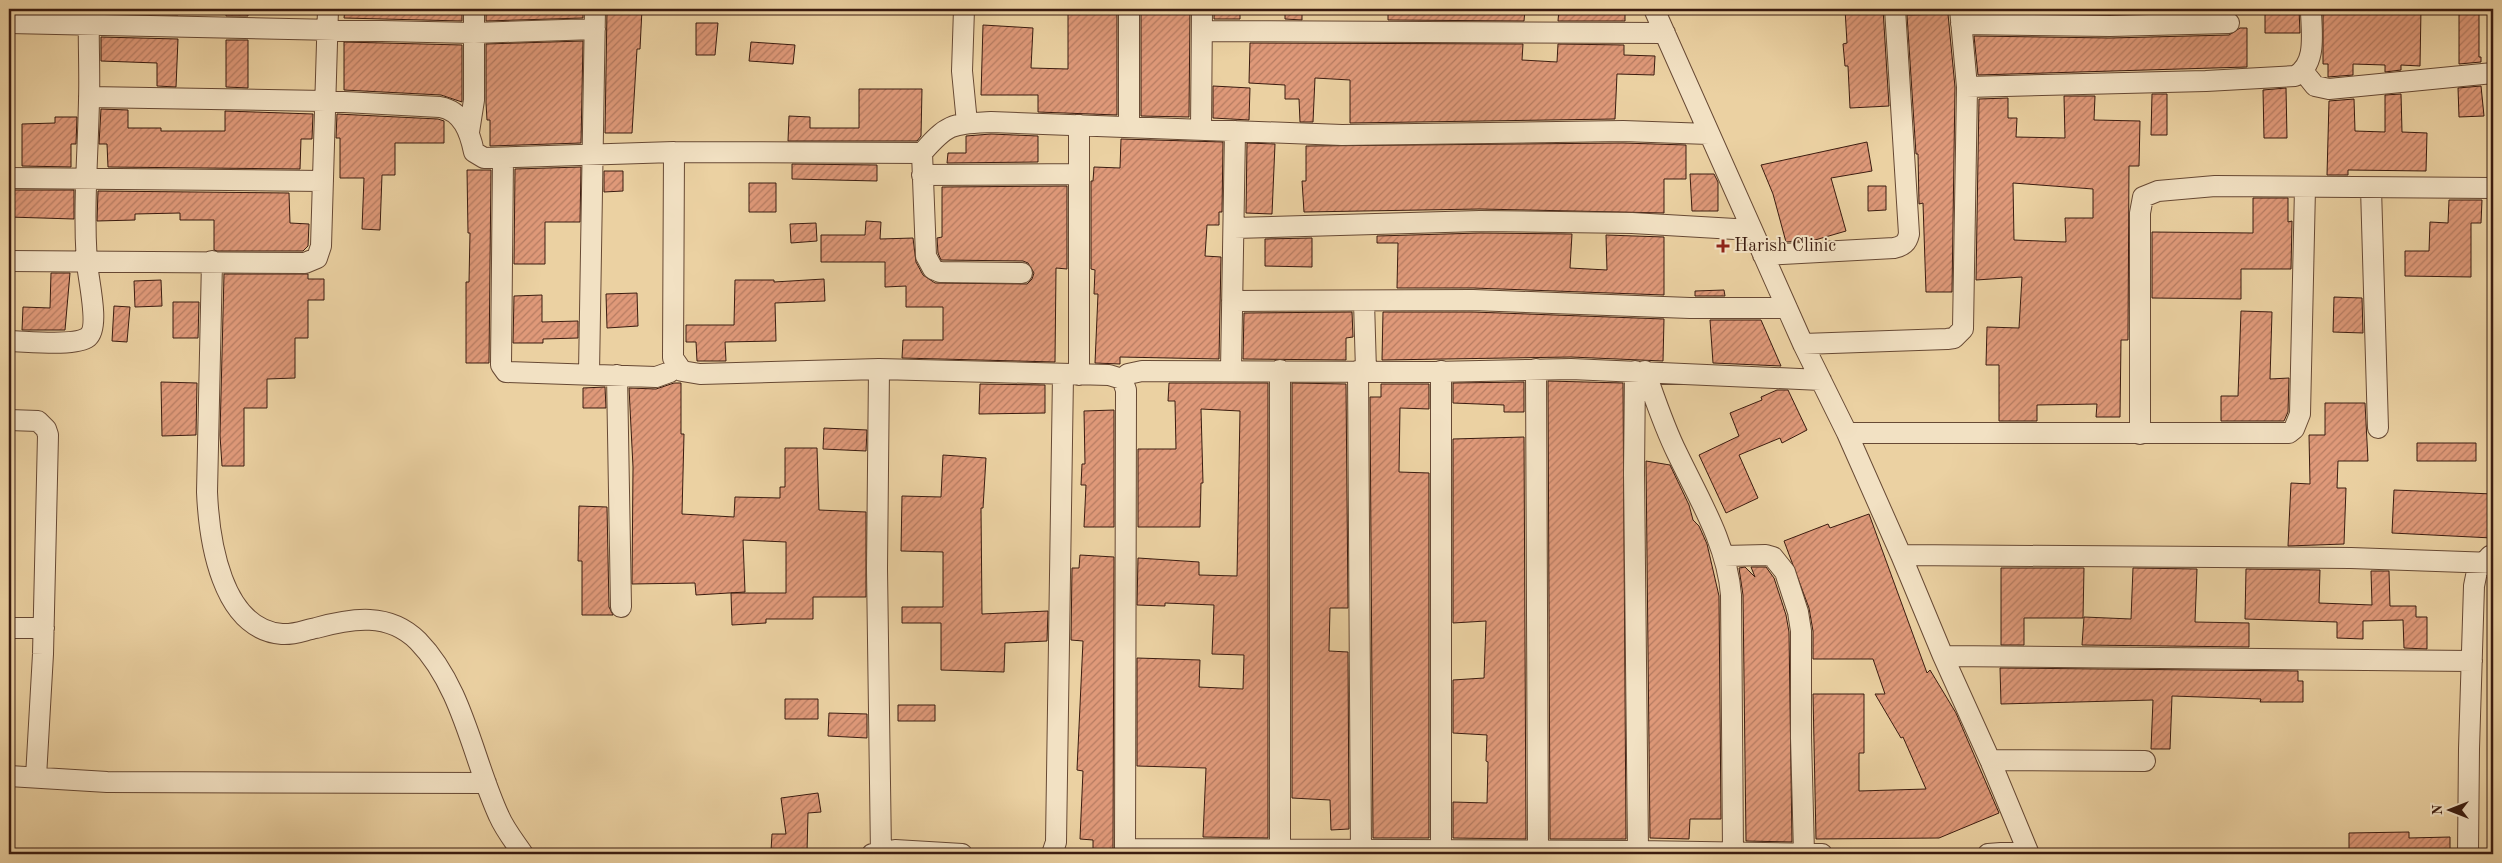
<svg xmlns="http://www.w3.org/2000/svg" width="2502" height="863" font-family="'Old Standard TT',serif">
	<defs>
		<pattern id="building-hatch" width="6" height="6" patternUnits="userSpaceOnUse" patternTransform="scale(1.25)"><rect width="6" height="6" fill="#df9979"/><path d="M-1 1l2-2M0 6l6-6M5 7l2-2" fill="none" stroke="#b67c62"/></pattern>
	</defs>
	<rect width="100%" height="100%" fill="#ebd1a2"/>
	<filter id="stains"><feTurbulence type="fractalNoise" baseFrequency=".004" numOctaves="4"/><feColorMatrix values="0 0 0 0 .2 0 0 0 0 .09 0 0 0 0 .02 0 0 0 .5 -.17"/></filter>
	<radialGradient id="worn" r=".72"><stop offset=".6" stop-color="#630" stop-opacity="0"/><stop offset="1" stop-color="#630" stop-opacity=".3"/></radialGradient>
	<path fill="url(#building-hatch)" stroke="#3b1c10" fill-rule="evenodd" d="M101,9H178V15L101,13Z
		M226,9H248V16H226Z
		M345,9H462V21L344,18Z
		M486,9H583V18L486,21Z
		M607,9H642L640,49H637L632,133H605Z
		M1068,9H1117V115L1038,112V95H981L983,25L1033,28L1031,68L1068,69Z
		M1141,9H1190L1189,117L1141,116Z
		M1214,9H1240V19H1214Z
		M1285,9H1302V20L1285,19Z
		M1388,9H1525L1524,21L1388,20Z
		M1559,9H1625V21H1558Z
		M1845,9H1883L1889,106L1850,108L1848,66H1845L1843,44L1847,43Z
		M2265,9H2299L2300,33H2265Z
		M2323,9H2421L2420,66L2401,65V70L2385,72V65L2353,64V75L2328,77V64H2323Z
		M2459,13H2479V57H2481V62L2459,64Z
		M1948,14L1955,87L1952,292H1926L1923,203L1919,204L1918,154H1916L1907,15Z
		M696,23H718L715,55H696Z
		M2240,28H2247V67L1978,75L1974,36L2110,38L2229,35Z
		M101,37L178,39L176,87L157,86V63L101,61Z
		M226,40H248V88L226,87Z
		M583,41L581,143L490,146V120H487L486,103V44Z
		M344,42L462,45V102L441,95L344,90Z
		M751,42L795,45L793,64L749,61Z
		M1250,43L1523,44L1522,60L1557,62L1558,44L1624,45V55L1655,56L1654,75L1617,74L1615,119L1350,123V80L1315,78L1313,122H1300L1299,99H1285V85L1249,83Z
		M1213,86L1250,88L1249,120L1213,118Z
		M2481,86L2484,116L2459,117L2458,88Z
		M2286,88L2287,138H2264L2263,90Z
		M859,89H922L921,136L917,141H788L789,116L810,117V128H859Z
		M2152,94H2167V135H2151Z
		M2401,94L2402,132L2427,133L2426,171L2348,170V175H2327L2329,101L2354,99L2355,131L2385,132V95Z
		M2064,96H2095L2094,120L2140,121L2139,166H2129L2128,340H2121L2120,417H2096L2097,404L2037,405V421H1999V365H1986L1987,327L2019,328L2022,277L1976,280L1979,99L2008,98V118H2017L2016,137L2065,138ZM2013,183L2093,189V218H2065L2066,242L2014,240Z
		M101,109L128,110V128H161V131H225V111L313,114L312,139H301L300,169L108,167L107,144H99Z
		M337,114L438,119L444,121V143H395V175H382L380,230L362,229L364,178H340V138H336Z
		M55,117H77L76,144H71V167L22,166V124L55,123Z
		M991,134L1038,136V162L947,163L948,153H966V136Z
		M1121,139L1223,142L1222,212H1219V225H1207L1205,256L1221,257L1219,359L1120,357V364L1095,363L1098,294H1094L1095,270L1091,269V181H1093L1094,167L1120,168Z
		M1867,142L1872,171L1831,178L1846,231L1815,240L1786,242L1773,194L1761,165Z
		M1247,143L1275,144L1272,214L1246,213Z
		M1623,143L1686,145V179H1664V213L1480,209L1304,212L1302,181H1306V146Z
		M792,164L877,165V181L792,179Z
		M581,167L580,222H545V264H514L515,169Z
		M467,170H491L489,363H466V282H469L470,233H468Z
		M604,171H623V191L604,192Z
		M1690,174H1714L1718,182V211H1692Z
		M749,183H776V212H749Z
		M1067,186V269L1056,268L1055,362L902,358L903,340H943V307H906V286L885,287V262H821V235H865L866,221L881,222L880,239L913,238L916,262L923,275L935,283L1027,284L1032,279L1034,273L1028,263L1023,261L941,260L938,253L937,238L942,237V187Z
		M1868,186H1886V210L1868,211Z
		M9,190H74V219L9,217Z
		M98,191L289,193L290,223L309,224L308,246L303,251H217L214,250V220H180V213L135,214V220L97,221Z
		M2253,198H2288V222L2292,221L2291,269H2241V299L2152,298V232L2253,233Z
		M2449,200H2482L2481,223H2471V277L2405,276V251H2429L2430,222L2448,223Z
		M816,223L817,241L791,243L790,224Z
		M1480,233L1572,234L1570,268L1607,270L1606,235L1664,237V295L1473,288H1397L1398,243H1377V236Z
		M1312,238V267L1265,266V239Z
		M51,273H70L65,330H22L23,307L50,308Z
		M224,274H308V279H324V300H308V338H295V378L267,379V408H244V466H222L220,435Z
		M824,279L825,301L775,303L776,341L725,342L726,361H697L696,342H686V325H734L735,280H774V282Z
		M161,280L162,306L135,307L134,281Z
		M1724,290L1725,296H1695V291Z
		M637,293L638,326L607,328L606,294Z
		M542,295V322L578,321V338L543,339V343H513L514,296Z
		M2334,297L2362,298L2363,333L2333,332Z
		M173,302H199L198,338H173Z
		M114,306L130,307L127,342L112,341Z
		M2241,311L2272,312L2270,379L2289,378L2288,412L2284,421H2221V396H2238Z
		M1352,312L1353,337L1346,338V360L1243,359L1244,313Z
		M1383,312H1473L1664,319L1663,361L1571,357L1382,360Z
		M1710,320H1761L1781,366L1713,363Z
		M1548,381L1623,383L1626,839H1550Z
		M161,382L197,383L196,435L162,436Z
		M1524,382V412H1504V405L1453,403V383Z
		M674,383H681V434H684L682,514L734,517L735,497L780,498V487H785V448H817L819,510L866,512V597H813V619H766V623L732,625L731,593H786V542L743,540L745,592L696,595L695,583L632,584L633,467L629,388L656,389Z
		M1169,383H1268V838L1203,837L1206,768L1137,766V658L1200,660L1199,687L1243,689L1244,655L1212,654L1214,605L1165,603V606L1137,605L1138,558L1199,562V575L1237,576L1240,411L1201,409L1203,483H1201L1200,527H1138V449H1176L1175,401H1168Z
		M1292,383L1346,384L1348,608H1330L1329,651L1348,652L1349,829L1331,830L1330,800L1292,798Z
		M980,384L1045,385V413L979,414Z
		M1381,384H1429V409L1400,408L1399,472L1429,473V838H1373L1370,397H1381Z
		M605,387L606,408H583V388Z
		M1777,390H1788L1807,430L1782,443L1780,438L1739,455L1758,498L1726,513L1699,455L1739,436L1730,413L1762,400L1761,397Z
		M2325,403H2365L2368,461H2338L2337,488H2346L2344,544L2288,546L2291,483L2310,484L2309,435H2325Z
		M1114,410V527H1084L1086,485H1081L1082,464H1085L1084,411Z
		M824,428L867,430L866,451L823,449Z
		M1524,437L1526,839L1453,838V802L1487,803L1488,762L1486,761L1487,735L1453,733V680L1484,678L1486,621L1453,623V439Z
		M2417,443H2476V461H2417Z
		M943,455L986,458L983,508H981L982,614L1048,611L1047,641L1005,643L1004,672L941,670V623H902V607H943V552L901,551L902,496L941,497Z
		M1646,461L1670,465L1689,505L1693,520L1699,526L1707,544L1719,596L1721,819H1690L1689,839L1650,838Z
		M2394,490L2493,494L2492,538L2392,533Z
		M579,506L607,507L609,607L613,615H582V561H578Z
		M1869,514L1927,673L1930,670L1956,713L1999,813L1939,838L1816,839L1813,694H1864V753H1859V791L1926,789L1903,737L1901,738L1875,694H1885L1873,659H1813V631L1809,608L1784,541L1828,524L1830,528Z
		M1080,555L1114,557L1113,854H1093V840L1080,839L1083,771L1077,770L1083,641L1071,640L1072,568H1079Z
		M1745,567L1755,577L1751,567H1766L1774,578L1786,615L1789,632L1792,842L1746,841L1743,595L1739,568Z
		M2001,568H2084L2083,618H2024V645H2001Z
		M2133,568L2197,569L2195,622L2249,623V647L2082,645L2084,617L2131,619Z
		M2246,569L2320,570L2319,603L2372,605L2371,571H2389L2390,606H2416V617H2427V649L2404,648L2403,620L2363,621V639L2337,638V622L2245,619Z
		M2000,668L2298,671V681H2303V702H2260L2261,699L2172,696L2170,749H2151L2153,700L2001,704Z
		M785,699H818V719H785Z
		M898,705H935V721H898Z
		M829,713L867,714V738L828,736Z
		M818,793L821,812L808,813L807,852L771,851L772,834H786L781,798Z
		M2409,832V838L2450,837V854H2349V833Z"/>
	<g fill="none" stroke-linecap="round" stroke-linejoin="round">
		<g stroke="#674934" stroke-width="22">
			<path id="minor" d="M964,9L962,71L967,123
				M1129,9V126
				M1654,9L1803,344L1847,433L1901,555L1943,656L1990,760L2029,854
				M9,23L474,33L595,29
				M1961,24L2110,26L2229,23
				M1202,31L1665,33
				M2303,71L2315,86L2329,89L2493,73
				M1967,87L2206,81L2295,76C2318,64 2311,31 2311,9
				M89,97L325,101L440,107C463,111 470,133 474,152L484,158L674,152L922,153C948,123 952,124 991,122L1342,135L1623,131L1709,134
				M1079,125V375
				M1201,129L1202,9
				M469,132L474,100V9
				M674,152L673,358L682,371L700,374L879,369L1109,375L1122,379L1126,390L1125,854
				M922,153L926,256L933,269L940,272L1022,273
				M503,158L501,365L506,372L656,377L670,372L677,366
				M922,175L1079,174
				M9,178L323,181
				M2371,188L2378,428
				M1234,228L1480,221L1632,223L1752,230
				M1763,255L1894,248C1903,246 1907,243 1909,234L1895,9
				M9,261L305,263L317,258L321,246L328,9
				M212,261L207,492C209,539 221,629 282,634C294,635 305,630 316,628C352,618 389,612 418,641C463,687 473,760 499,816C505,830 515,842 523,854
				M1232,301L1473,300L1690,308H1787
				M1364,301L1366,371
				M9,341C25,341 75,347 88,337C100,327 88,278 87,263C83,209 88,154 89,100C90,70 88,39 89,9
				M1803,344L1947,339L1954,338L1963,329L1967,87L1960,9
				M879,369L877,569L881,854
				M1536,369L1538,851
				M1231,370L1235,131
				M1280,370V854
				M1358,371L1361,854
				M1441,371V850
				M1635,371L1634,473L1638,851
				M1645,371C1655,399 1664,427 1677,453C1699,499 1727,544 1731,595L1733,852
				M589,373L595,9
				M617,375L621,607
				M1122,379L1128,374L1142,371L1434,372L1571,369L1821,380
				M9,420L38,421L46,429L48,435L43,654L36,777
				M1847,433H2289L2294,429L2300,414L2305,188
				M2140,434V213L2143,197L2158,191L2215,186L2493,188
				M1901,555L2351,558L2493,563
				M1724,556L1766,555L1773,557L1785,572L1798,612L1801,631V738L1804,853
				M9,628H44
				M1943,656L2472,661
				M1990,760L2145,761
				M9,776L107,782L486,783
				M1125,849L1638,851L1822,854
				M872,854L895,850L962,854
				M1052,854L1056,842L1063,375
				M1988,854L2027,851
				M2468,854L2469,749L2474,586L2477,571L2490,556"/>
		</g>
		<use href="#minor" stroke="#f2e1c3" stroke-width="20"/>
	</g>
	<path fill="#8f2418" stroke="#f2e1c3" stroke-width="2" d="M1720.5 238.5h5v5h5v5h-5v5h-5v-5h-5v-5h5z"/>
	<g text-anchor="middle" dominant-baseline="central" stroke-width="4" stroke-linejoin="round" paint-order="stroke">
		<g font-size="18" fill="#3b1c10" stroke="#f2e1c3" text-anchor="start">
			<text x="1734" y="246">Harish Clinic</text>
		</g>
	</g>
	<rect width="2502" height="863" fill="none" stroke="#ebd1a2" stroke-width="30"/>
	<rect x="10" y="10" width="2482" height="843" fill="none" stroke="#3b1c10" stroke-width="2.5"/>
	<rect x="15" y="15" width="2472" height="833" fill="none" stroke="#3b1c10"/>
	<g transform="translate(2450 810) rotate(270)" stroke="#f2e1c3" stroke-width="4" paint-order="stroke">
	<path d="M0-4L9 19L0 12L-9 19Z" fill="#3b1c10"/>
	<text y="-8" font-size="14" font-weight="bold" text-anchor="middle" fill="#3b1c10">N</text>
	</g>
	<rect width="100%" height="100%" filter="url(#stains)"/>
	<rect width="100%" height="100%" fill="url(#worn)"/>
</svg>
